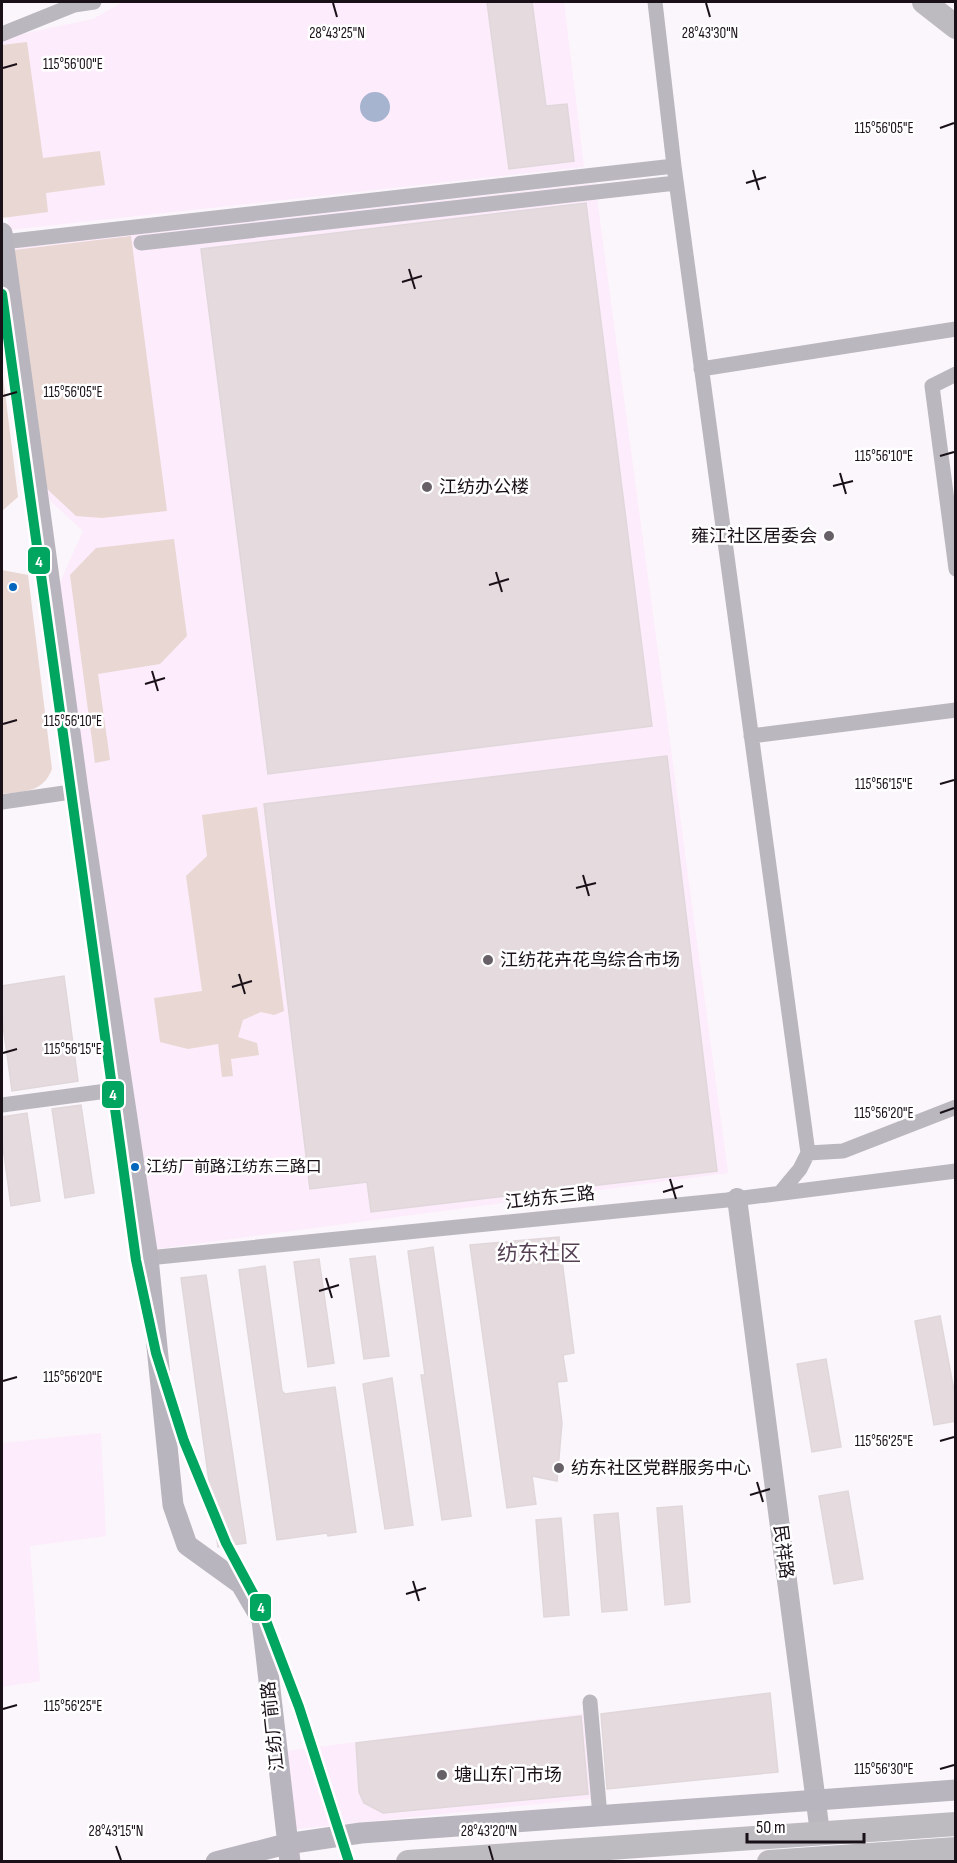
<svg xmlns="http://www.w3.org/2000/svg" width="957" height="1863" font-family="'Sofia Sans Condensed','Noto Sans SC',sans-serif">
	<rect width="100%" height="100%" fill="#fbf6fb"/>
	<path fill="#fdecfb" d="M135,2H564L584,167L9,230L2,165V38L93,19L121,3Z
		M595,183L728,1173L157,1249L58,587L83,531L45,496L13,248Z
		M101,1433L106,1536L30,1546L40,1681L2,1687V1443Z
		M588,1713L596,1798L296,1829L286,1751Z"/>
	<path fill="#e9d7d3" d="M27,42L43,158L100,151L105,185L46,193L48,212L2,218V45Z
		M131,236L167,511L102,518L76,516L45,487L14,250Z
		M2,368L18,497L2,511Z
		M174,539L187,636L160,664L98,674L110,760L95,763L70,575L96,548Z
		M2,570L28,575L52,769C43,793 24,791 2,794Z
		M257,807L284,1011L274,1015L261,1012L243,1020L238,1037L257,1043L259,1055L231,1059L233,1076L222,1077L218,1044L188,1049L160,1042L154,998L202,991L186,876L207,856L202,815Z"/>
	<path fill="#a6b4d0" d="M360 107a15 15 0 1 1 30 0a15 15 0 1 1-30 0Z"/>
	<path fill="#e5dbdf" stroke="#e0d7da" stroke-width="1.5" d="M487,2H532L546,106L567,104L574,161L509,169Z
		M586,203L652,726L268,774L201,249Z
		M667,756L717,1171L371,1212L367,1182L310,1189L264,804Z
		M64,976L78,1081L12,1091L2,1018V986Z
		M81,1105L94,1193L65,1198L52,1109Z
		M27,1113L40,1201L11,1206L2,1140V1117Z
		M559,1237L574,1353L563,1355L567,1381L557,1382L562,1423L557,1481L532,1476L536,1504L507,1508L470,1245Z
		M433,1247L471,1516L442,1520L421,1375H425L408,1251Z
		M375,1256L389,1356L364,1359L350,1259Z
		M319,1259L334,1363L308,1367L294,1262Z
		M265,1266L282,1391L285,1394L335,1387L356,1532L328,1536L327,1533L277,1540L239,1270Z
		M206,1275L246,1543L218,1547L181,1278Z
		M940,1316L956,1401V1421L934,1425L915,1321Z
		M826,1359L841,1447L812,1452L797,1364Z
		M392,1378L413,1525L385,1529L363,1384Z
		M848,1491L863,1579L834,1584L819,1496Z
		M682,1506L690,1602L665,1605L657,1508Z
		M618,1513L627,1610L602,1612L594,1515Z
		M561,1518L569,1615L544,1617L536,1520Z
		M770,1693L778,1772L607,1789L601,1714Z
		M581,1716L588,1794L383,1813L364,1803L359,1792L356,1743Z"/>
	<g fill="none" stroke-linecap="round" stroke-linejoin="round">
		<path stroke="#bab7be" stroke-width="15" d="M655,2L674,166L808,1153L800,1169L780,1193
			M2,34L74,5L94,2
			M3,242L674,166
			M141,243L676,183
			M701,369L956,329
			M956,374L932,386L956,569
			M751,736L956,710
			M2,802L78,791
			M2,1105L122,1089
			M808,1153L843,1151L956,1107
			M148,1258L727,1200L956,1171
			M590,1702L600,1816"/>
		<path stroke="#bab7be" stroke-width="20" d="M737,1198L820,1833"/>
		<path stroke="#b9b5be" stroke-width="21" d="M2,233L78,791L148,1258L173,1505L187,1545L241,1584L262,1620L290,1862
			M216,1862L286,1844L361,1833L956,1790"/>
		<path stroke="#bdbac0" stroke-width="24" d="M924,2L956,27
			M408,1862L956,1824
			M769,1862L956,1849"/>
		<g stroke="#fff" stroke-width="15">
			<path id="metro-1" d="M2,294L136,1260L156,1353L184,1441L226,1543L262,1610L299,1707L349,1862"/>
		</g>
		<use href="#metro-1" stroke="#00a560" stroke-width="10"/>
	</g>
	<path fill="none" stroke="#191018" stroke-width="2" d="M333,3L337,17M706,3L710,17M3,68L17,64M940,128L954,123M753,170L759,190M746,183L766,177M409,269L415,289M402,282L422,276M3,396L17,392M940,456L954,452M840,473L846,494M833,486L853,481M496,572L502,592M489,585L509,579M152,671L158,691M145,684L165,678M3,724L17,720M940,784L954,780M583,875L589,896M576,888L596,883M239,974L245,994M232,987L252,981M3,1053L17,1049M940,1113L954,1108M670,1179L676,1199M663,1192L683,1186M326,1278L332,1298M319,1291L339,1285M3,1381L17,1377M940,1441L954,1437M757,1482L763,1502M750,1495L770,1489M413,1581L419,1601M406,1594L426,1588M3,1709L17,1705M940,1769L954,1765M116,1846L121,1860M489,1846L493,1860"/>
	<g fill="#686067" stroke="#fff" stroke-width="2">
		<circle cx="427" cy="487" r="6"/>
		<circle cx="829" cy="536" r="6"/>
		<circle cx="488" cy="960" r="6"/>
		<circle cx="559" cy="1468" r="6"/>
		<circle cx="442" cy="1775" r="6"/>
	</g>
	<g fill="#0065bd" stroke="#fff" stroke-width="2">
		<circle cx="13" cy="587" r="5"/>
		<circle cx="135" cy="1167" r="5"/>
	</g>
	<g text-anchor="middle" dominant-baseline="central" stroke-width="5" stroke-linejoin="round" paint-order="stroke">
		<g font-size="16" fill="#191018" stroke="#fff" text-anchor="start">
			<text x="146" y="1167">江纺厂前路江纺东三路口</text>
		</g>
		<g font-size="18" fill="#191018" stroke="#fff" text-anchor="start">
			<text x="439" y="487">江纺办公楼</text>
			<text x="817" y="536" text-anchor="end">雍江社区居委会</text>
			<text x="500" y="960">江纺花卉花鸟综合市场</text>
			<text x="571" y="1468">纺东社区党群服务中心</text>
			<text x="454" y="1775">塘山东门市场</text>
		</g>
		<g font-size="18" fill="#191018" stroke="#fff">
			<text transform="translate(550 1198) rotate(-6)">江纺东三路</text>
			<text transform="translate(783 1552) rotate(83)">民祥路</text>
			<text transform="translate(273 1726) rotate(-96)">江纺厂前路</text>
		</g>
		<g font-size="21" fill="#553f53" stroke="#fff">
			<text x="539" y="1253">纺东社区</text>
		</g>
	</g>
	<g font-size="15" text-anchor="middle" fill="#191018" stroke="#fff" stroke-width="5" stroke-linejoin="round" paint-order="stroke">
		<text x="337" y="38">28°43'25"N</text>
		<text x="710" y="38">28°43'30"N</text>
		<text x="73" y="69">115°56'00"E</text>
		<text x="884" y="133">115°56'05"E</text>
		<text x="73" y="397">115°56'05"E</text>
		<text x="884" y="461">115°56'10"E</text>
		<text x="73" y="726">115°56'10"E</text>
		<text x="884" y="789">115°56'15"E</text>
		<text x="73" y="1054">115°56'15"E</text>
		<text x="884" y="1118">115°56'20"E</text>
		<text x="73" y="1382">115°56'20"E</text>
		<text x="884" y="1446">115°56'25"E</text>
		<text x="73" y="1711">115°56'25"E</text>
		<text x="884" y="1774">115°56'30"E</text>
		<text x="116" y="1836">28°43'15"N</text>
		<text x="489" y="1836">28°43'20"N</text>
	</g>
	<g stroke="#fff" stroke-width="2">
		<rect x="27" y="546" width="24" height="29" rx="6" fill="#00a560"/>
		<rect x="101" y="1080" width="24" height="29" rx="6" fill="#00a560"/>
		<rect x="249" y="1593" width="23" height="29" rx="6" fill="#00a560"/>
	</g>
	<g font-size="16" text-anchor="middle" font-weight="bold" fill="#fff">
		<text x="39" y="567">4</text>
		<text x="113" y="1100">4</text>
		<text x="261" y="1613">4</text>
	</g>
	<rect width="957" height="1863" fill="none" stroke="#191018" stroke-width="6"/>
	<path d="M747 1833v9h117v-9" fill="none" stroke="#191018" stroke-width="3"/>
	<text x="756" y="1833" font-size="18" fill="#191018" stroke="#ffffff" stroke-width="4.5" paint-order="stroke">50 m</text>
</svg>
